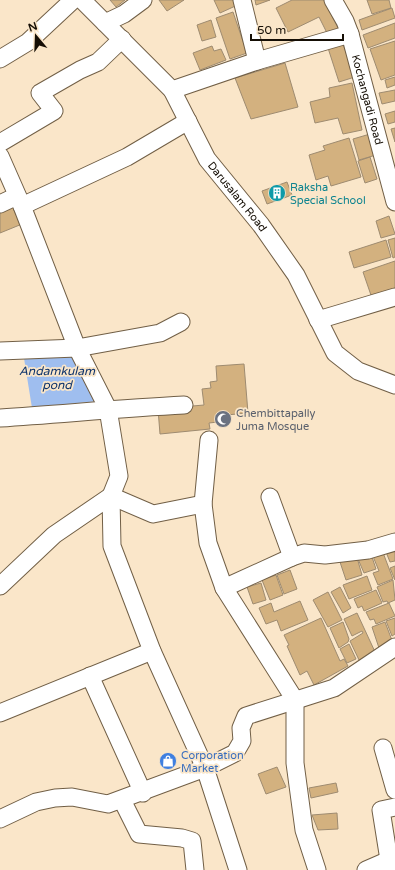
<svg xmlns="http://www.w3.org/2000/svg" width="395" height="870" font-family="'Varela Round',sans-serif">
	<rect width="100%" height="100%" fill="#fae6c9"/>
	<path fill="#9fbeef" d="M74,351L98,401L32,408L23,352Z"/>
	<path fill="#d3b17f" stroke="#9e8b70" d="M110,0H125L116,7Z
		M159,0H184L167,11Z
		M214,0H240L242,3L220,13Z
		M255,0H270L256,5Z
		M292,0H324L339,30L328,35L319,17L288,32L276,8Z
		M367,0H389L391,8L372,14Z
		M392,8L395,18L362,30L359,20Z
		M233,12L247,53L230,59L216,18Z
		M211,20L216,37L202,41L197,25Z
		M395,23V38L368,48L363,35Z
		M395,41V75L381,80L370,49Z
		M343,44L349,61L358,76L339,82L328,48Z
		M212,46L214,51L221,49L226,60L200,70L193,53Z
		M285,63L298,107L251,119L235,78Z
		M395,77V85L387,88L385,80Z
		M352,83L362,130L343,134L338,118L315,123L310,102L330,97L329,88Z
		M395,90V101L382,104L379,93Z
		M395,111V122L388,124L385,114Z
		M395,128V142L391,129Z
		M370,134L376,155L359,160L353,139Z
		M349,138L361,177L331,186L328,176L316,180L309,155L325,150L323,146Z
		M370,157L377,179L365,183L358,161Z
		M287,182L292,195L267,204L262,191Z
		M13,207L16,215L23,212L27,222L0,233V212Z
		M389,216L395,234L381,238L376,221Z
		M395,238V257L393,258L388,240Z
		M386,240L391,257L354,268L349,252Z
		M395,261V293L373,301L363,272Z
		M244,364L248,413L226,415L227,421L209,423L210,429L160,434L158,409L204,405L202,389L211,388L210,382L217,381L216,366Z
		M395,549V561L390,562L386,552Z
		M382,550L393,579L378,585L373,573L379,571L372,554Z
		M356,554L362,575L346,580L339,559Z
		M371,554L376,569L364,573L358,559Z
		M395,566V580L390,568Z
		M290,570L297,589L284,594L277,575Z
		M276,575L283,595L270,600L262,580Z
		M367,576L372,590L349,599L343,585Z
		M393,580L395,600L388,603L387,601L383,602L377,587Z
		M261,583L266,600L253,604L247,587Z
		M340,587L351,608L343,613L331,592Z
		M376,590L382,603L364,611L362,606L358,608L354,599Z
		M328,592L342,620L328,627L313,600Z
		M300,601L308,620L281,631L277,620L266,624L259,608L271,603L274,612Z
		M389,603L395,616L376,624L374,619L370,620L366,612Z
		M357,613L376,654L360,662L350,641L363,633L362,631L352,636L344,619Z
		M321,618L340,661L344,659L348,666L314,685L307,671L300,675L287,646L289,645L284,635Z
		M395,618V634L392,636L386,621Z
		M343,622L349,639L348,642L339,648L330,628Z
		M385,622L393,643L379,648L372,627Z
		M349,644L356,659L347,663L340,649Z
		M277,767L286,787L266,794L258,774Z
		M336,783L338,792L311,798L309,788Z
		M337,813L338,829L318,830L312,815Z"/>
	<g fill="none" stroke-linecap="round" stroke-linejoin="round">
		<g stroke="#715f46" stroke-width="19">
			<g id="minor">
				<path id="s1" d="M82,0L172,90L207,159L261,225L296,275L335,353L358,371L395,385"/>
				<path d="M242,0L257,61"/>
				<path id="s2" d="M333,0L345,21L350,34L395,202"/>
				<path d="M105,23L124,14L143,0"/>
				<path d="M0,59L28,42L73,0"/>
				<path d="M172,90L257,61L350,34"/>
				<path d="M0,143L54,111L40,93L80,70L98,62L122,39"/>
				<path d="M0,156L22,206L77,348L108,409L119,476L111,496L112,546L152,651L205,768L238,870"/>
				<path d="M0,204L17,196"/>
				<path d="M22,206L127,157L188,121"/>
				<path d="M318,320L395,297"/>
				<path d="M0,351L77,348L160,333L181,322"/>
				<path d="M0,418C62,414 123,408 184,405"/>
				<path d="M209,440L203,504L208,543L224,588L295,700V763L304,830L317,870"/>
				<path d="M270,497L292,557"/>
				<path d="M0,586L54,535L111,496L153,514L203,504"/>
				<path d="M224,588L292,557L304,553L325,555L368,550L395,542"/>
				<path d="M90,676L143,793"/>
				<path d="M0,713L152,651"/>
				<path d="M383,748L395,790"/>
				<path d="M122,800L139,834L182,838L192,841L195,870"/>
				<path d="M0,819L36,802L55,798L72,797L108,804L205,768L235,753L242,741L241,728L246,716L334,688L395,647"/>
				<path d="M389,860L381,810L395,807"/>
				<path d="M366,870L389,860L395,870"/>
			</g>
		</g>
		<use href="#minor" stroke="#fff" stroke-width="17"/>
	</g>
	<defs>
		<g id="building-disc" transform="scale(0.9)"><circle r="9.5" fill="#0f9aa8" stroke="#fae6c9"/><path d="M-4-6H4V6H1V3H-1V6H-4ZM-2.5-4.3h1.7v1.8h-1.7ZM.8-4.3h1.7v1.8H.8ZM-2.5-1h1.7V.8h-1.7ZM.8-1h1.7V.8H.8Z" fill="#fff"/></g>
		<g id="mosque-disc" transform="scale(0.9)"><circle r="9.5" fill="#6b7280" stroke="#fae6c9"/><path d="M3.5-4.9A6 6 0 1 0 3.5 4.9A5 5 0 1 1 3.5-4.9Z" fill="#fff"/></g>
		<g id="shop-disc" transform="scale(0.9)"><circle r="9.5" fill="#3f7fe0" stroke="#fae6c9"/><path d="M-5-2.5h2.3a2.7 3.5 0 0 1 5.4 0H5L5.5 6h-11ZM-1.5-2.5h3a1.5 2.3 0 0 0-3 0Z" fill="#fff"/></g>
	</defs>
	<g fill-rule="evenodd">
		<use href="#building-disc" x="277" y="193"/>
		<use href="#mosque-disc" x="223" y="419"/>
		<use href="#shop-disc" x="168" y="761"/>
	</g>
	<g text-anchor="middle" dominant-baseline="central" stroke-width="3.5" stroke-linejoin="round" paint-order="stroke">
		<g font-size="11" fill="#150e05" stroke="#fae6c9">
			<text stroke="none"><textPath href="#s2" startOffset="106">Kochangadi Road</textPath></text>
			<text stroke="none"><textPath href="#s1" startOffset="253">Darusalam Road</textPath></text>
		</g>
		<g font-size="11" fill="#0d838f" stroke="#fae6c9" text-anchor="start">
			<text x="290" y="187">Raksha<tspan x="290" dy="13">Special School</tspan></text>
		</g>
		<g font-size="11" fill="#5b616d" stroke="#fae6c9" text-anchor="start">
			<text x="236" y="413">Chembittapally<tspan x="236" dy="13">Juma Mosque</tspan></text>
		</g>
		<g font-size="11" fill="#366cbe" stroke="#fae6c9" text-anchor="start">
			<text x="181" y="755">Corporation<tspan x="181" dy="13">Market</tspan></text>
		</g>
		<g font-size="12" font-style="italic" fill="#0e336b" stroke="#fae6c9">
			<text x="57" y="371">Andamkulam<tspan x="57" dy="14">pond</tspan></text>
		</g>
	</g>
	<g transform="translate(36 36) rotate(341)" stroke="#fae6c9" stroke-width="3" paint-order="stroke">
	<path d="M0-3L7 15L0 10L-7 15Z" fill="#150e05"/>
	<text y="-6" font-size="11" font-weight="bold" text-anchor="middle" fill="#150e05">N</text>
	</g>
	<path d="M251 34v6h92v-6" fill="none" stroke="#150e05" stroke-width="2"/>
	<text x="257" y="34" font-size="12" fill="#150e05" stroke="#fae6c9" stroke-width="3" paint-order="stroke">50 m</text>
</svg>
